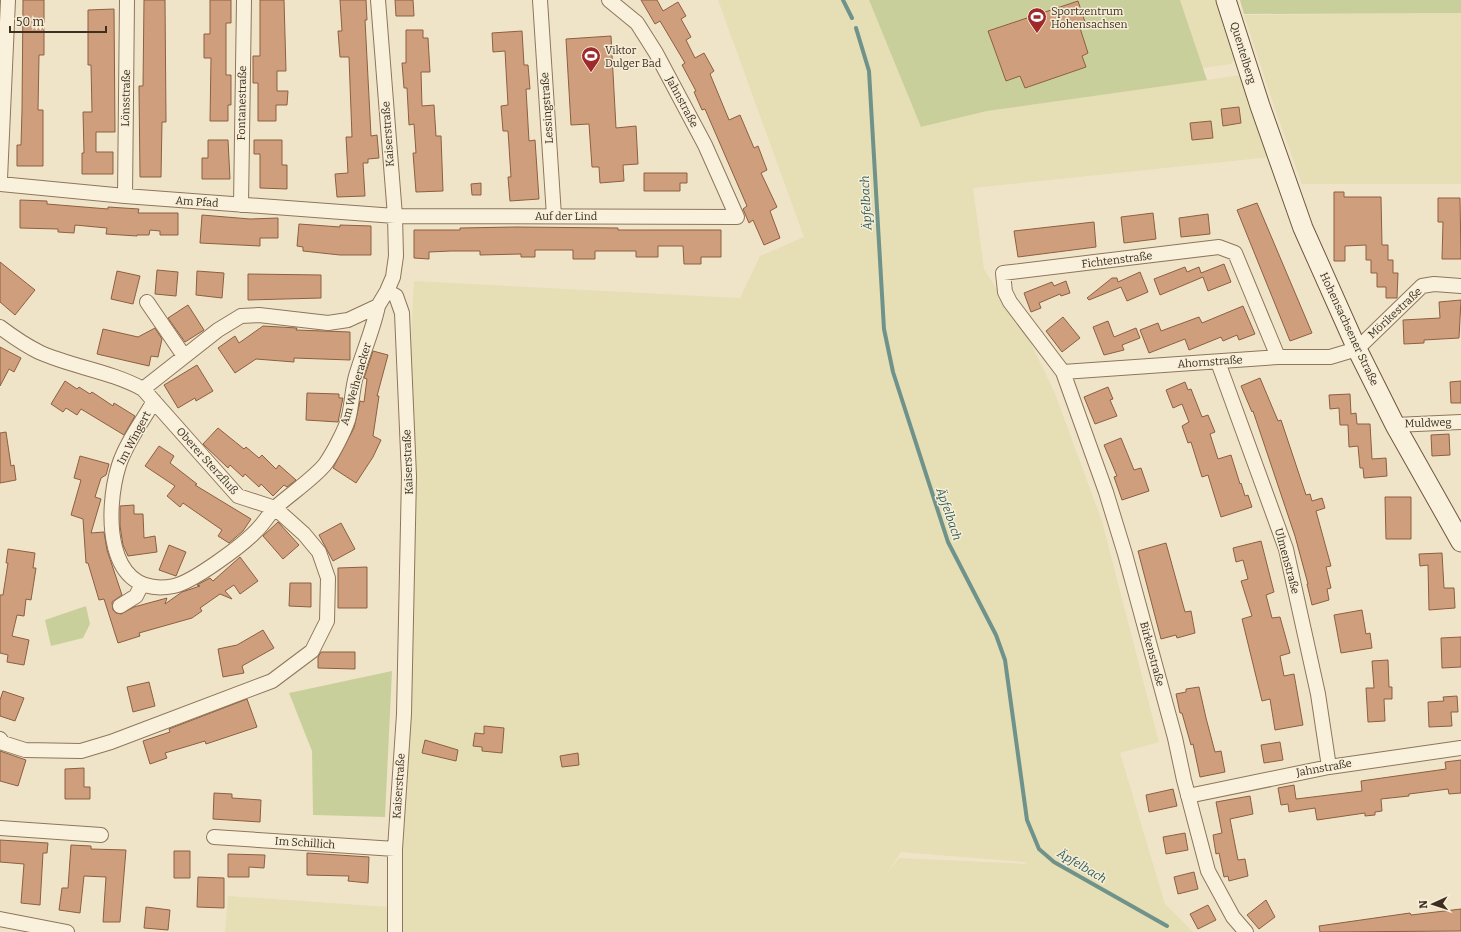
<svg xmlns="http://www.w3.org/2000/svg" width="1461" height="932" font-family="Bitter,serif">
	<rect width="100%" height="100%" fill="#f0e4c8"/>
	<path fill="#e6deb5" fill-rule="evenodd" d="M718,0H869L922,127L987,111L1241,75L1271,157L973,188L984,269L1031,344L1054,391L1102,521L1159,742L1120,753L1165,904L1193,932H225L228,896L390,907L401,669L405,462L414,281L740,298L760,256L804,237ZM901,852L1024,862L1026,864L899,858L888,872Z
		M1180,0H1217L1236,57L1231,64L1203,68Z
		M1461,13V184H1302L1276,112L1244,15Z"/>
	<path fill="#c9cf9b" d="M869,0H1180L1207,80L987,111L921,127Z
		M1240,0H1461V13L1244,14Z
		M86,606L90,624L83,638L51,646L45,620Z
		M392,671L385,817L313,815L312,751L289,693Z"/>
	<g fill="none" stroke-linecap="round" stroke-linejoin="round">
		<path stroke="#6f938a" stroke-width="4" d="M843,0L852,18
			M856,28L869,71L884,329L893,372L948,542L996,635L1005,660L1027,820L1039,849L1054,862L1167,926"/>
	</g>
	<path fill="#cf9f7d" stroke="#8d5f41" d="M23,0H44V55H39L38,110H43V166H17V145H21L22,110Z
		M144,0H165L166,122H162L161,177H140L139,86H143Z
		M210,0H231V23H226V75H231V105H228V121H210L211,58H204V34H210Z
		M260,0H284L286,71H277V91H288L287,105H276V121H258V83H253V56H260Z
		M340,0H366L367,20H365L371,136L377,135L379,158L368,159V163H363L365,196L337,197L335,174L348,173L346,137H352L349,57H340L338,31H342Z
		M395,0H413L414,16H396Z
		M641,0H657L663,11L678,2L686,16L681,19L691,37L686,40L695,58L704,53L714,71L710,74L729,120L740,115L754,148L758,146L767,170L761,173L777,207L770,211L780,238L764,245L753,220L749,223L743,209L747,206L705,109L702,110L694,92L696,91L682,65L685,63L660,21L655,24Z
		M1078,1L1085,22L1079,25L1088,53L1082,56L1086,67L1025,88L1020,76L1006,81L988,31Z
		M114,9L115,132H96V152H113V174H82V153H84L83,112H92L91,65H88V10Z
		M406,30H423V38H428L430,72H421L422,106L434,105L436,136H441L443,191L416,192L413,153H416L414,124L409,125L407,88H404L402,63H406Z
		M522,31L524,65H528L530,89H526L529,141L535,140L539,199L510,201L508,177H511L508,131H503L501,106L508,105L505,51L493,52L492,33Z
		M611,36L616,128L636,126L638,164L623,165L624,181L600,183L599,167H592L589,124L571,125L566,39Z
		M1239,107L1241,123L1223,126L1221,109Z
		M1211,121L1213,138L1192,140L1190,123Z
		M208,140H228L230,179H202V158H208Z
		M254,140H282V165H287V189L260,188V154H254Z
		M644,173H687V183H680V191H644Z
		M481,183V195H472L471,184Z
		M1334,192H1344V197H1381L1382,245H1388V260H1393V273H1398L1397,298H1386V287H1377V273H1371V260H1366V245L1345,246V261H1334Z
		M1438,198H1460L1461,259H1442L1443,222H1438Z
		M20,200L47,201V204L108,209V207L139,209L138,213H178V235H160V231L150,230L149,235H137V236L106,234L107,228L75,225L74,233L58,232V229L20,228Z
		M1257,203L1312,333L1290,341L1237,210Z
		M1153,213L1156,239L1124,243L1121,217Z
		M1208,214L1210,234L1181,237L1179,218Z
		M202,215L250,219L278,218V238H260V246L200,243Z
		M1094,222L1096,247L1018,257L1014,231Z
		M299,224L340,227V225L371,226V255H340L303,251V247L297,246Z
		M516,227L618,228V230H721V257H701V264H684L683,246H658V257H636V251H595V259H573V250H535V257H521V254L480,255V251H451L429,252V259L414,258V230H460V228Z
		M0,262L35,290L15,315L0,302Z
		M1224,264L1231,282L1208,291L1203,277L1160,295L1154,279L1185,267L1187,272L1199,267L1201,273Z
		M157,270L178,272L176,296L155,294Z
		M117,271L140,276L133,304L111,299Z
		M197,271L224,273L222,298L196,295Z
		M1140,272L1148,292L1127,301L1121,287L1089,300L1087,298L1112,278H1117L1118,282Z
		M248,274L321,275V298L248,300Z
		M1066,281L1070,293L1061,296L1060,294L1039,303L1041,308L1031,312L1024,293L1052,282L1054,286Z
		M1461,300L1459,338L1424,340V343L1404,344L1403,320L1440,318L1439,302Z
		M188,305L204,330L185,342L168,318Z
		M1243,306L1255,334L1239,340L1237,335L1223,341L1221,337L1189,350L1185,339L1149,353L1140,330L1158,323L1161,331L1199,317L1202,323Z
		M1063,317L1080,338L1062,352L1046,331Z
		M1108,321L1114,337L1136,328L1140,338L1122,345L1124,350L1104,355L1093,327Z
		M263,326L297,328L296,330L350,332V360L294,358V362L256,359L235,373L218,348L235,336L239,343Z
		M155,328L162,339L158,357L151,356L149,366L97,354L103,329L138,337Z
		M0,347L21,358L14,372L9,369L0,386Z
		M373,351L388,355L377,396H379L373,436L381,440L373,457L356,483L333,468L354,428L360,401L364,402L367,379L364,378Z
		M197,365L213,391L196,401L195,398L178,408L164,385Z
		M1260,378L1278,421L1281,420L1306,495L1310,494L1312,501L1322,498L1325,508L1316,511L1331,566L1326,567L1331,588L1327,589L1329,600L1312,605L1307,584H1308L1295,536L1253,411L1252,412L1241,386Z
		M65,381L77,389L79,387L90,394L92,392L113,406L114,403L135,416L124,435L81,409L77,415L66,408L63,412L51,404Z
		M1461,381V403H1451L1450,382Z
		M1185,382L1188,390L1191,389L1202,417L1208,415L1215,432L1210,434L1218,459L1231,455L1240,484L1241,483L1245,496L1248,495L1252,507L1221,517L1208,475L1202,477L1191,442L1188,443L1182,426L1189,422L1182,404L1173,408L1166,390Z
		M1108,387L1113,399L1110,400L1117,416L1095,424L1084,397Z
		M307,393L339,394V398H343L338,422L306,420Z
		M1350,394L1351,414L1356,413L1357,424H1370L1372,459L1386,458L1387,476L1364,478L1363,468H1360L1358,446L1349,447L1348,425H1340L1339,408L1330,409L1329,395Z
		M218,428L244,449L246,447L259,458L262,455L276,469L279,465L296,480L287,487L284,485L273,496L261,484L259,487L245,474L243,477L230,465L228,468L203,444Z
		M6,432L11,466L14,465L16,480L0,483V433Z
		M1449,434L1450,455L1432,456L1431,435Z
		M1121,438L1134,470L1141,468L1149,491L1122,500L1114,477L1117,476L1104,445Z
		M159,446L174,456L170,463L197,484L195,485L251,519L243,531L229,543L218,536L222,530L183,503L180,507L167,496L175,486L145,466Z
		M80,456L109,464L106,475L101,478L95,497L101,499L91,533L104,532L107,550L122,595L112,602L113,610L116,613L121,614L134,607L167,598L165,604L182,592L200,586L197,585L210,578L213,581L240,557L258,581L240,594L234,585L225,591L232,599L220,594L200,608L202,611L192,618L139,633L140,636L118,643L104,599L99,600L88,563H86L83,519L71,515L81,480L74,478Z
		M1385,497H1411V539H1386Z
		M134,505V514H143L144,538L155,536L157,552L128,556L123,545L120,526V506Z
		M278,522L299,545L283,559L263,536Z
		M341,523L355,549L333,561L319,535Z
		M1261,541L1274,592L1266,595L1272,618L1280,617L1290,653L1280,656L1284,676L1294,674L1303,725L1275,730L1270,699L1262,701L1242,619L1252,616L1241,581L1248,579L1243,560L1236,562L1233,548Z
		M1166,543L1185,612L1191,611L1195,633L1177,638L1176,635L1161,639L1138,551Z
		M169,545L186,552L176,576L159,570Z
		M8,549L35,553L33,568H36L31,600L26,599L24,616L17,615L12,636L29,640L24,665L7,662L8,655L0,653V595H3L8,563H6Z
		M1442,553L1444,588H1454L1455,608L1429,610L1428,565L1420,566L1419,554Z
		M367,567V608H338V568Z
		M290,583H311V607L289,606Z
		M1362,610L1366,634L1370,633L1372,648L1341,653L1334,615Z
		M263,630L274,648L242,666L244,673L223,677L218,649L237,645Z
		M1461,637V667L1442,668L1441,638Z
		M321,652H355V669L318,668V657Z
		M1388,660L1389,687H1392V699H1384L1385,721L1368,722L1366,688H1374L1372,661Z
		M149,682L155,706L133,712L127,687Z
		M1199,687L1206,718L1215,752L1221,751L1225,772L1200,777L1193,744L1191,745L1182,713H1180L1176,694L1186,692V689Z
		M3,691L24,698L15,721L0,716V700Z
		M1457,696L1458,712H1451L1452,726L1429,727L1428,702L1444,701L1443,697Z
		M247,699L257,727L206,744L205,741L165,753L167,758L150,764L143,741L170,732L169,729Z
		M484,726L504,728L502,753L482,751V747L473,746L475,733L484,734Z
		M425,740L458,750L456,761L422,753Z
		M1280,742L1283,760L1264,763L1261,745Z
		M0,751L26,760L18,786L0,781Z
		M578,753L579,765L562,767L560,756Z
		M1461,760V793L1449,794L1448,789L1409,794V796L1381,799L1382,811L1375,812V815L1365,816V813L1317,820L1315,808L1289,812L1288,804L1281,805L1278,788L1294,785L1296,799L1362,791L1361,781L1446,769L1445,762Z
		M84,768V787H90V799H65V769Z
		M1173,789L1177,806L1149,812L1146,795Z
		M214,793L232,794V798L261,800L260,822L213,819Z
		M1250,796L1253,814L1230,819L1238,860L1245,859L1248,876L1229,881L1228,876L1224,877L1219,853L1216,854L1213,835L1222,833L1216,802Z
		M1185,833L1188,850L1166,854L1163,837Z
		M0,840L48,843L47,853H43L40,905L21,903L24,864L0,862Z
		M71,845L91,846V849L126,850L120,922H103L106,877L84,876L80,913L59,910L62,888H68Z
		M174,851H190V878H174Z
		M307,853L369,857L368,883L348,881L349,876L307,875Z
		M228,854L265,855L264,868L249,867V877H228Z
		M1194,872L1198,889L1178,894L1174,877Z
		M198,877L224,878V908L197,907Z
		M1266,900L1275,917L1259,929L1247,915Z
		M1208,905L1216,920L1198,929L1190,914Z
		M146,907L170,910L168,930L144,928Z
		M1461,909V931L1320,932L1319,926L1410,913L1411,915Z"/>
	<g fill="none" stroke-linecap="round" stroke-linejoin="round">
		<g stroke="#8d765c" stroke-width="16">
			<path id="street" d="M540,0L554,216
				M0,179L8,0
				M0,184L125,196L395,216L737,217L705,145L656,53L637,23L609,0
				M125,196L127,0
				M241,205L244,0
				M387,291L396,296L402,313L409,476L404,714L395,849V932
				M147,302L184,356
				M0,327C12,336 25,345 39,352C72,367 110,371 143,389L238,496L275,508L304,534L319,552L328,578L327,621L312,651L272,681L111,742L81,751L25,750L3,743L0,739
				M1218,362L1286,549L1318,694L1329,767
				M1063,372L1278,357H1330L1357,349L1422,286L1434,284L1461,286
				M143,389L218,330L241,316L259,315L328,323L348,320L378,306L387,291L393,277L396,256L395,216L378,0
				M154,401C142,422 126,443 119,465C105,509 104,600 174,586C193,582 243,545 257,530C264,523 269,514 276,507C289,495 317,476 326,463C333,453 344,432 348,420C352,406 352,390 356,376C363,352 373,330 378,306
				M1395,425L1461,422
				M120,606L136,596L142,584
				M1188,796L1329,767L1461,748
				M0,828L101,835
				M214,837L395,849
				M0,919L67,932
				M1246,932L1233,917L1208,871L1184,780L1175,738L1125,554L1106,492L1063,372L1010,302L1005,292L1003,273L1219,247L1235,253L1278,357"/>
		</g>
		<g stroke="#6f573f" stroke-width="21">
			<path id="secondary" d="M1226,0L1260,106L1303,228L1357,349L1395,425L1461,542"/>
		</g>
		<use href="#street" stroke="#faf1dc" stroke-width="14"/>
		<use href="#secondary" stroke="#faf1dc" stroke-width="19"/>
	</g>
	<defs>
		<g id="stadium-pin" transform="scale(1)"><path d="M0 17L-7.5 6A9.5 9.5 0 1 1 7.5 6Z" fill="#9e2a2b" stroke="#f7eed8"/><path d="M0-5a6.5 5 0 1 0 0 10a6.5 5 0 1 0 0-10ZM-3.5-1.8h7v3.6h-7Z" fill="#fff"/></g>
	</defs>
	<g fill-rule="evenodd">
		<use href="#stadium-pin" x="1037" y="17"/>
		<use href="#stadium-pin" x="591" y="56"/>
	</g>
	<g text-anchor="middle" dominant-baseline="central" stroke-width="3" stroke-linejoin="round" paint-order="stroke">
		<g font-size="11" fill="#3d2e20" stroke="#f7eed8" text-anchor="start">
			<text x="1051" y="11">Sportzentrum<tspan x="1051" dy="13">Hohensachsen</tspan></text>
			<text x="605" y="50">Viktor<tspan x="605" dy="13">Dulger Bad</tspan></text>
		</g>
		<g font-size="11" fill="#3d2e20" stroke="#f7eed8">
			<text transform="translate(1243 53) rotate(73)">Quentelberg</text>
			<text transform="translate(126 98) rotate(-89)">Lönsstraße</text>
			<text transform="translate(682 102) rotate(62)">Jahnstraße</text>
			<text transform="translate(242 103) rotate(-89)">Fontanestraße</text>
			<text transform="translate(547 108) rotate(-94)">Lessingstraße</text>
			<text transform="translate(388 134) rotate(-94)">Kaiserstraße</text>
			<text transform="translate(197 202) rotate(4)">Am Pfad</text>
			<text x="566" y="216">Auf der Lind</text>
			<text transform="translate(1117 260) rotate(-7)">Fichtenstraße</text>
			<text transform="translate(1395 313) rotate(-43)">Mörikestraße</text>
			<text transform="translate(1349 329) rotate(65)">Hohensachsener Straße</text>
			<text transform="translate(1210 362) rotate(-4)">Ahornstraße</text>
			<text transform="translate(356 384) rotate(-74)">Am Weiheracker</text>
			<text transform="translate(1428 423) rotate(-2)">Muldweg</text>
			<text transform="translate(134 438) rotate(-62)">Im Wingert</text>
			<text transform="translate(207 461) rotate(48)">Oberer Sterzfluß</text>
			<text transform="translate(408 462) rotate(-92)">Kaiserstraße</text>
			<text transform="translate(1287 561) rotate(75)">Ulmenstraße</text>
			<text transform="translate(1152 654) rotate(75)">Birkenstraße</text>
			<text transform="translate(1324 768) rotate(-10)">Jahnstraße</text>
			<text transform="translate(399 786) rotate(-86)">Kaiserstraße</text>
			<text transform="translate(305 843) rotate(4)">Im Schillich</text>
		</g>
		<g font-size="12" font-style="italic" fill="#2f5d5a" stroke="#f7eed8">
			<text transform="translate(866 203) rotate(-93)">Äpfelbach</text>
			<text transform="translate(949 514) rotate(71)">Äpfelbach</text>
			<text transform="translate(1082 866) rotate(31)">Äpfelbach</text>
		</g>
	</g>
	<g transform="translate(1433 904) rotate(267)" stroke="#f7eed8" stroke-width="3" paint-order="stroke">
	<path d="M0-3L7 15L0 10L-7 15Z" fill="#3d2e20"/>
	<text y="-6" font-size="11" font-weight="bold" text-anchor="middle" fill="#3d2e20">N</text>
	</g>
	<path d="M10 26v6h96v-6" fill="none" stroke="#3d2e20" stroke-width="2"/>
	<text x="16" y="26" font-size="12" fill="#3d2e20" stroke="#f7eed8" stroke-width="3" paint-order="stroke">50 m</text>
</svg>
